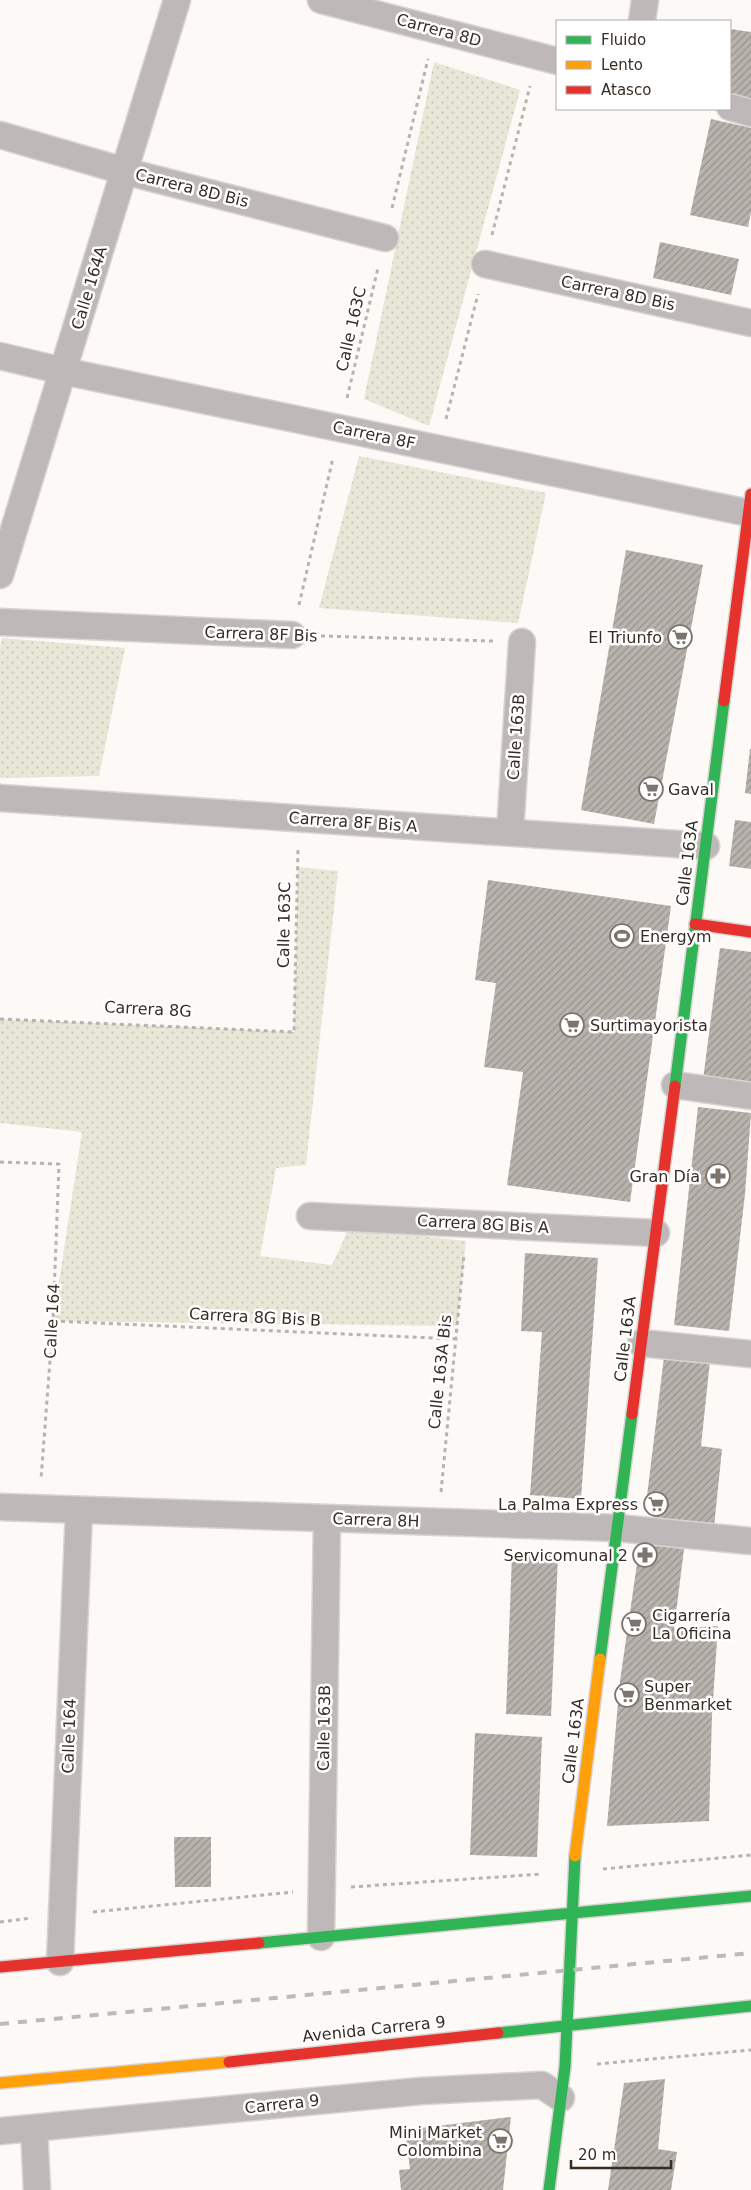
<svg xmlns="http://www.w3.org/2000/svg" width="751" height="2190" font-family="'DejaVu Sans',sans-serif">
	<defs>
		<pattern id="park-dots" width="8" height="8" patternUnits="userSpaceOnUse" patternTransform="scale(1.25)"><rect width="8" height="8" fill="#e7e6d7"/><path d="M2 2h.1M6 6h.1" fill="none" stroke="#c7c6b8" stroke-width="1.8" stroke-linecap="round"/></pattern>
		<pattern id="building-hatch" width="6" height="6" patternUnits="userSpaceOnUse" patternTransform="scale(1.25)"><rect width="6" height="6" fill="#b8b3ad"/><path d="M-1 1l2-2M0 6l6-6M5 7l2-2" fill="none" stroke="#97928d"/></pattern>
	</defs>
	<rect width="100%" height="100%" fill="#fcf9f6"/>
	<path fill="url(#park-dots)" d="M434,62L520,90L429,426L364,399Z
		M359,456L546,493L518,623L319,608Z
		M2,638L125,648L99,776L0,778V648Z
		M298,867L338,871L306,1165L276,1168L260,1256L332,1265L349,1228L466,1241L457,1326L53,1321L82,1132L0,1123V1019L294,1032Z"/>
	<path fill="url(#building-hatch)" d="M730,29L751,32V106L730,103Z
		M711,119L751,128V212L748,227L690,215Z
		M660,242L739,259L731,295L653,278Z
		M626,550L703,565L654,824L581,810Z
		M750,749H751V794L745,793Z
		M735,820L751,822V869L729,866Z
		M488,880L671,906L630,1202L507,1185L523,1072L484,1067L496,983L475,980Z
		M720,948L751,952V1087L703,1080Z
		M698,1107L751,1113L745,1194L729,1331L674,1325Z
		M525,1253L598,1258L581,1499L530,1495L542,1332L521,1331Z
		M664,1357L710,1361L701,1446L722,1449L714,1527L655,1520L646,1504Z
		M640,1543L684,1549L674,1629L718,1626L712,1715L709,1821L607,1826L620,1681Z
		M512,1554L558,1556L551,1716L506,1714Z
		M475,1733L542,1737L537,1857L470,1855Z
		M174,1837H211V1887H175Z
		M665,2079L658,2149L677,2152L671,2190H608L624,2083Z
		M511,2117L503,2190H401L399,2170L410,2169L405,2130Z"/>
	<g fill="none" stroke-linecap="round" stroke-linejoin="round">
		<g stroke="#d8d4d1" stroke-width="29">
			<path id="street" d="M321,0L557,61
				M642,21L645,0
				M730,107L751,113
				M0,135L124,171L385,238
				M485,264L751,323
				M0,356L63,371L749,513
				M0,575L177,0
				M0,622L292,635
				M0,798L706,846
				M510,832L522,642
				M675,1085L751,1096
				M310,1216L656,1233
				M641,1343L751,1354
				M0,1507L618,1528L751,1541
				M321,1937L327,1519
				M60,1962L79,1510
				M34,2128L37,2190
				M0,2131L421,2091L542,2085L561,2098"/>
		</g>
		<g stroke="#d8d4d1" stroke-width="14">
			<path id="fast" d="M675,1086L724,701
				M600,1659L632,1414
				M259,1943L751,1896
				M498,2033L751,2006
				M549,2190L565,2067L575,1856"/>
		</g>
		<g stroke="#d8d4d1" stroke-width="14">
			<path id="slow" d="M575,1856L600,1659
				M0,2083L229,2062"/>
		</g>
		<g stroke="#d8d4d1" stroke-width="14">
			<path id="jam" d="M724,701L751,494
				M695,924L751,932
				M632,1414L675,1086
				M0,1967L259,1943
				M229,2062L498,2033"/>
		</g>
		<path stroke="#b7b3b1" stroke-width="3" stroke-dasharray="4 4" stroke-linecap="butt" d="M392,208L428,59
			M492,235L530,86
			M347,398L378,268
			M446,419L478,294
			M299,605L333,458
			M321,636L493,641
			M0,1019L294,1032L298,848
			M0,1162L59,1164L53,1321L41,1479
			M53,1321L456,1339
			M441,1492L464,1254
			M603,1869L751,1855
			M351,1887L542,1874
			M93,1912L293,1892
			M0,1922L32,1918
			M597,2064L751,2050"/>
		<use href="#street" stroke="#beb9b8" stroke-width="26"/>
		<use href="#fast" stroke="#30b455" stroke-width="11"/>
		<use href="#slow" stroke="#ff9f0a" stroke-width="11"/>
		<use href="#jam" stroke="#e5322d" stroke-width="11"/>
		<path stroke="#bebab9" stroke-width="4" stroke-dasharray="9 9" stroke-linecap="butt" d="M0,2024L751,1953"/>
	</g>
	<defs>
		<g id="supermarket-ring" transform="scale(1.25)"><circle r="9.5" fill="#fff" stroke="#7d746e" stroke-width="1.5"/><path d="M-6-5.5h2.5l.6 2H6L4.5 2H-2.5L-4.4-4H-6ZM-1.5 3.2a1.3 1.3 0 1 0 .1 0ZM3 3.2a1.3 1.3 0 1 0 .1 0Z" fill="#7d746e"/></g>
		<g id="stadium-ring" transform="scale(1.25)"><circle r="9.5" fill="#fff" stroke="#7d746e" stroke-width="1.5"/><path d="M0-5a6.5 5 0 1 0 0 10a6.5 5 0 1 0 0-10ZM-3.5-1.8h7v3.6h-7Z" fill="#7d746e"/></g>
		<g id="pharmacy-ring" transform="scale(1.25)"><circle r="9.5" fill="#fff" stroke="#7d746e" stroke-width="1.5"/><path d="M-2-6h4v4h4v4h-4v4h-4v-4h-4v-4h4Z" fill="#7d746e"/></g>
	</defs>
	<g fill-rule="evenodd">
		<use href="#supermarket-ring" x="680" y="637"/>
		<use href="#supermarket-ring" x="651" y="789"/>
		<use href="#stadium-ring" x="622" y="936"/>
		<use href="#supermarket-ring" x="572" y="1025"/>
		<use href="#pharmacy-ring" x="718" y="1176"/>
		<use href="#supermarket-ring" x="656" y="1504"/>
		<use href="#pharmacy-ring" x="645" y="1555"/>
		<use href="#supermarket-ring" x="634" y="1624"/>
		<use href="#supermarket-ring" x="627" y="1695"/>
		<use href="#supermarket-ring" x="500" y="2141"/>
	</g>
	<g text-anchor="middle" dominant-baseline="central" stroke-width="5" stroke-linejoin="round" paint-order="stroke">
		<g font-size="16" fill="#382d25" stroke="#fff">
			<text transform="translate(439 30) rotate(15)">Carrera 8D</text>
			<text transform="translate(192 188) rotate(14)">Carrera 8D Bis</text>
			<text transform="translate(89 288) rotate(-73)">Calle 164A</text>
			<text transform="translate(618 293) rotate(12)">Carrera 8D Bis</text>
			<text transform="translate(351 329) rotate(-77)">Calle 163C</text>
			<text transform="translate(374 435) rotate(12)">Carrera 8F</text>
			<text transform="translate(261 634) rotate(2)">Carrera 8F Bis</text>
			<text transform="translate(516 737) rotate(-86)">Calle 163B</text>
			<text transform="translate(353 822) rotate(4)">Carrera 8F Bis A</text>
			<text transform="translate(687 863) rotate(-83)">Calle 163A</text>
			<text transform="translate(284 925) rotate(-89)">Calle 163C</text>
			<text transform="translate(148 1009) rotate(3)">Carrera 8G</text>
			<text transform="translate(483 1224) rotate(3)">Carrera 8G Bis A</text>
			<text transform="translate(255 1317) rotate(3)">Carrera 8G Bis B</text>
			<text transform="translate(52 1321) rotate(-87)">Calle 164</text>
			<text transform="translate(625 1339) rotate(-83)">Calle 163A</text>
			<text transform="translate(440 1372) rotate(-84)">Calle 163A Bis</text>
			<text transform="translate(376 1520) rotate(2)">Carrera 8H</text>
			<text transform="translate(324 1728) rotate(-89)">Calle 163B</text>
			<text transform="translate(69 1736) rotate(-88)">Calle 164</text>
			<text transform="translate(573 1741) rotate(-83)">Calle 163A</text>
			<text transform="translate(374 2029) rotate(-6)">Avenida Carrera 9</text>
			<text transform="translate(282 2104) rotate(-6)">Carrera 9</text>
		</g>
		<g font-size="16" fill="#382d25" stroke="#fff" text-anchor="end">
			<text x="662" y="637">El Triunfo</text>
			<text x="668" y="789" text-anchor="start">Gaval</text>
			<text x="640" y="936" text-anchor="start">Energym</text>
			<text x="590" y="1025" text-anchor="start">Surtimayorista</text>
			<text x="700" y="1176">Gran Día</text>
			<text x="638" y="1504">La Palma Express</text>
			<text x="628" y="1555">Servicomunal 2</text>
			<text x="652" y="1615" text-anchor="start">Cigarrería<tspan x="652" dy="18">La Oficina</tspan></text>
			<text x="644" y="1686" text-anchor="start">Super<tspan x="644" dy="18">Benmarket</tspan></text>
			<text x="482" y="2132">Mini Market<tspan x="482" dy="18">Colombina</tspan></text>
		</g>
	</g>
	<rect x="556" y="20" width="175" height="90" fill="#ffffff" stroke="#afaba8"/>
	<rect x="566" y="36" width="25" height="8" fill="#30b455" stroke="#afaba8"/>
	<text x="601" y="45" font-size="15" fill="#382d25">Fluido</text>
	<rect x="566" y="61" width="25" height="8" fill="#ff9f0a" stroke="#afaba8"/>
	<text x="601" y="70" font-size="15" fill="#382d25">Lento</text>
	<rect x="566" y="86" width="25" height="8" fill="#e5322d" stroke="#afaba8"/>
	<text x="601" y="95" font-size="15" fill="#382d25">Atasco</text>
	<path d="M571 2160v8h100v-8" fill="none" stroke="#382d25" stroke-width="2.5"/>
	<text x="578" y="2160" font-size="15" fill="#382d25" stroke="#ffffff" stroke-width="4" paint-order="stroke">20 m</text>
</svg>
